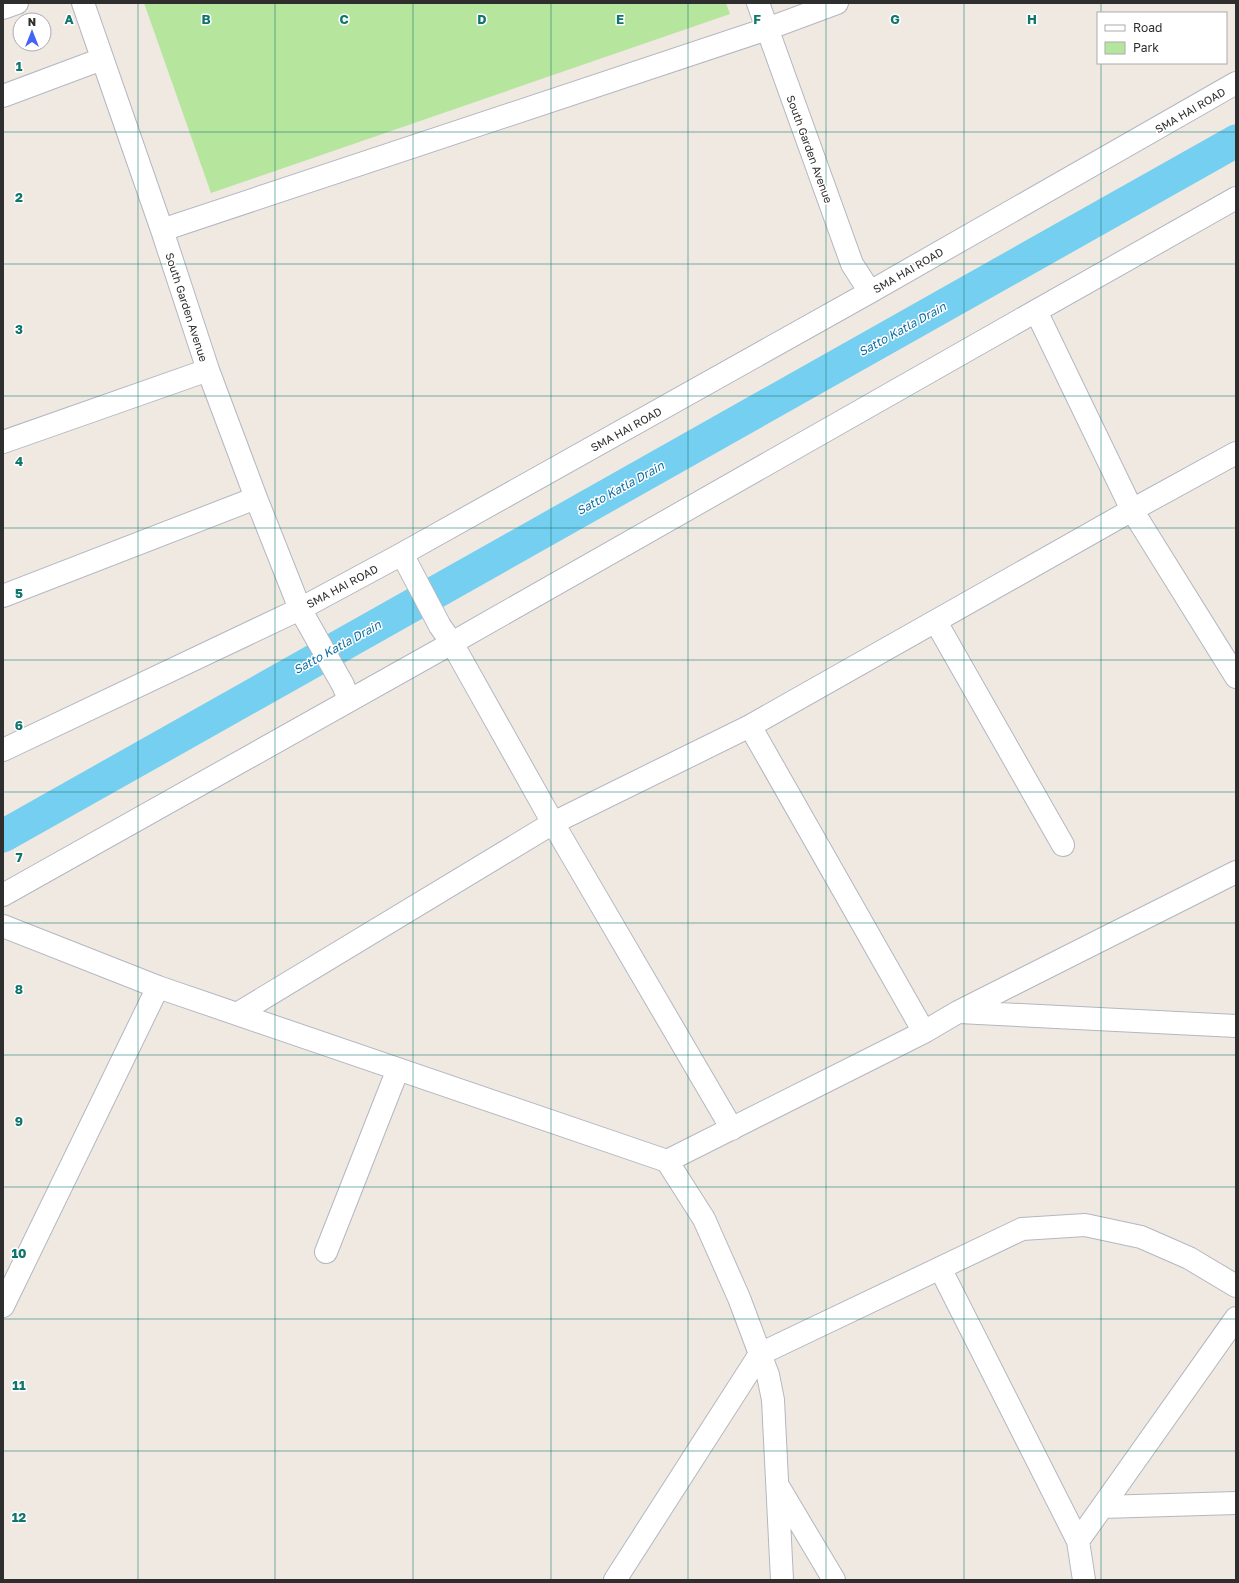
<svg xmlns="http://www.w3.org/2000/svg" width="1239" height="1583" font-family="'Golos Text',sans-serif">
	<rect width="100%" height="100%" fill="#efe9e1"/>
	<path fill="#b6e59e" d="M144,3H726L730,14L211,193Z"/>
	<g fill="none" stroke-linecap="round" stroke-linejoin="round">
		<path stroke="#75cff0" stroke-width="33" d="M3,836L1236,141"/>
		<g stroke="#b4b7c1" stroke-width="24">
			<path id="minor" d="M83,3L162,230L208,370L256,498L300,609L343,685L349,700
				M758,3L852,264L870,292
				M3,8L17,3
				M3,96L102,59
				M162,230L767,29L837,3
				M1036,311L1132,510L1236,677
				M3,442L208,370
				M402,554L440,626L452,643L553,823L732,1129
				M3,596L256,498
				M936,622L1063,845
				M750,726L924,1032
				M3,750L300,609L402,554L870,292L1236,83
				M3,895L452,643L1036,311L1236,198
				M3,926L158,987L667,1161L924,1032L958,1012L1236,872
				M959,1012L1236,1026
				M237,1014L553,823L750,726L1132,510L1236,453
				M667,1161L704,1219L739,1298L760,1354L768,1375L773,1400L782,1580
				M326,1252L398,1069
				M940,1268L1078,1541L1084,1580
				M3,1306L158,987
				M778,1486L834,1580
				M1102,1507L1236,1503
				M1078,1541L1236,1318
				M615,1580L760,1354L1022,1229L1085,1225L1141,1237L1189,1258L1236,1286"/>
		</g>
		<use href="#minor" stroke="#fff" stroke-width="22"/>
	</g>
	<path fill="none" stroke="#0f766e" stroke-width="1" stroke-opacity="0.55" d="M138,3V1580M275,3V1580M413,3V1580M551,3V1580M688,3V1580M826,3V1580M964,3V1580M1101,3V13M1101,63V1580M3,132H1236M3,264H1236M3,396H1236M3,528H1236M3,660H1236M3,792H1236M3,923H1236M3,1055H1236M3,1187H1236M3,1319H1236M3,1451H1236"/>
	<g text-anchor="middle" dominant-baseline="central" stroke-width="3" stroke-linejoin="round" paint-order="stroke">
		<g font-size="11" fill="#2e2e2e" stroke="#fff">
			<text transform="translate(1190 110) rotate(-30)">SMA HAI ROAD</text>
			<text transform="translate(810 149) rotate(70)">South Garden Avenue</text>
			<text transform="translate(908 270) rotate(-30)">SMA HAI ROAD</text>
			<text transform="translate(187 307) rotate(72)">South Garden Avenue</text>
			<text transform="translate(626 429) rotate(-29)">SMA HAI ROAD</text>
			<text transform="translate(342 586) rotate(-28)">SMA HAI ROAD</text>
		</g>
		<g font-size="12" font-style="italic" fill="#0d6fa3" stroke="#fff">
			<text transform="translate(902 329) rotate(-29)">Satto Katla Drain</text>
			<text transform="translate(620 488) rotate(-29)">Satto Katla Drain</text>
			<text transform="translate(337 647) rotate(-29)">Satto Katla Drain</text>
		</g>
	</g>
	<g font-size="13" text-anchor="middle" font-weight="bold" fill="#0f766e" stroke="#fff" stroke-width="3" stroke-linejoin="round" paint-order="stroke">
		<text x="69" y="24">A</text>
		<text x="206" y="24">B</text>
		<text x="344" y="24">C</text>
		<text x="482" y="24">D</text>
		<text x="620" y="24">E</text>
		<text x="757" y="24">F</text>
		<text x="895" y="24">G</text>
		<text x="1032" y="24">H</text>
		<text x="19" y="71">1</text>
		<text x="19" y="202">2</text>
		<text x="19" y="334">3</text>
		<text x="19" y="466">4</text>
		<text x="19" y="598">5</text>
		<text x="19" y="730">6</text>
		<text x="19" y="862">7</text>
		<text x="19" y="994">8</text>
		<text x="19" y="1126">9</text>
		<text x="19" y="1258">10</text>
		<text x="19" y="1390">11</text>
		<text x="19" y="1522">12</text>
	</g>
	<rect width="1239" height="1583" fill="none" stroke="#2e2e2e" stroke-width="8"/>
	<rect x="1097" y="12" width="130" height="52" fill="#ffffff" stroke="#ababab"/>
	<rect x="1105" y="25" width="20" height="6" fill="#ffffff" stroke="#ababab"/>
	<text x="1133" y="32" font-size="12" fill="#2e2e2e">Road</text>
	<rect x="1105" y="42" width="20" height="12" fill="#b6e59e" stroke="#ababab"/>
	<text x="1133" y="52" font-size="12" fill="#2e2e2e">Park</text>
	<g transform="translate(32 32)"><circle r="19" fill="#ffffff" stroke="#ababab"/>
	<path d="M0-3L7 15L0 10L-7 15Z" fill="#4264fb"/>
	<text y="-6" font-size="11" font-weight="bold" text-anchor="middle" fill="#2e2e2e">N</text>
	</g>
</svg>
